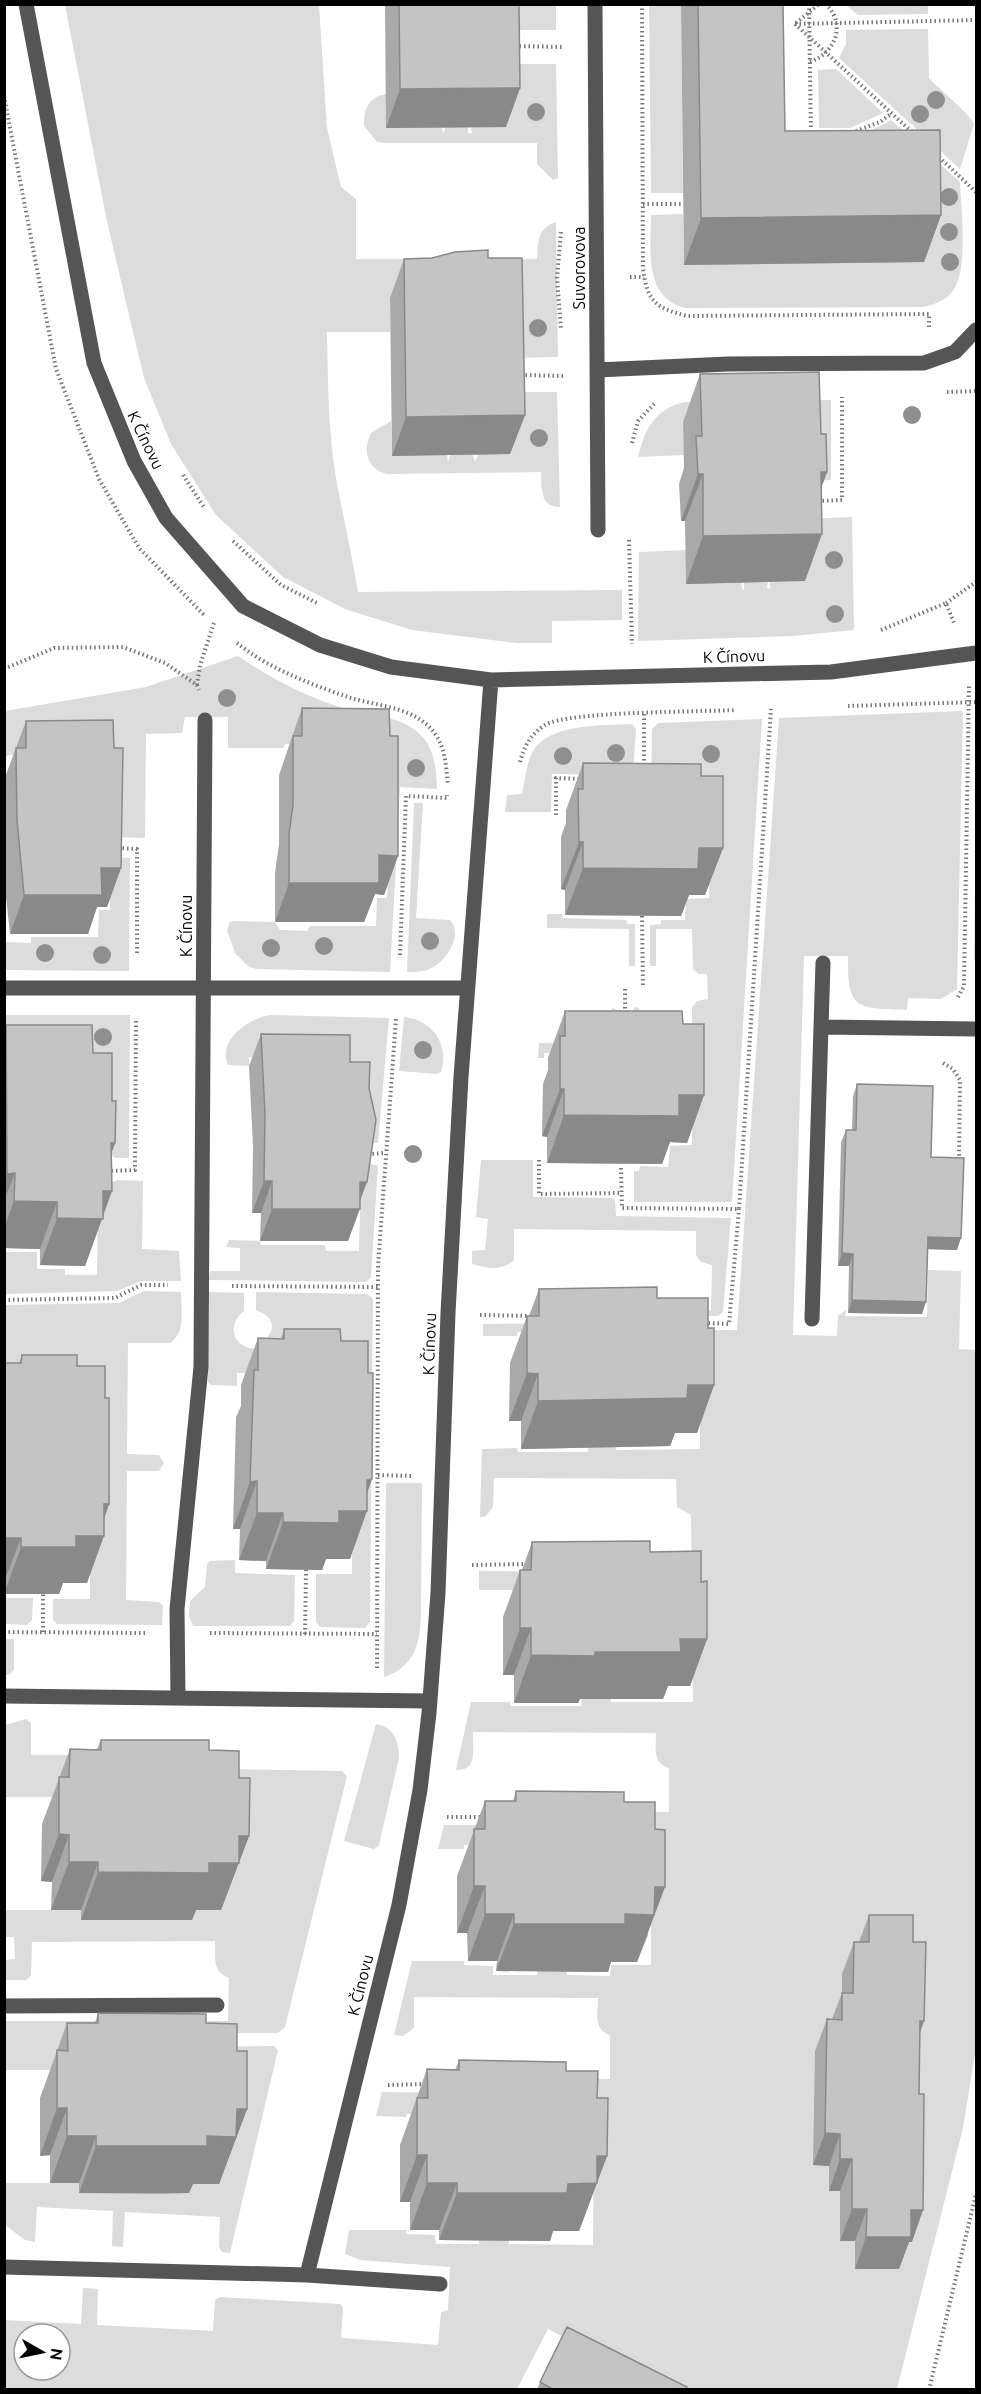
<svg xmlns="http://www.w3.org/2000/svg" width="981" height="2394" font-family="Ubuntu,sans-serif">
	<rect width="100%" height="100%" fill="#fff"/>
	<path fill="#dcdcdc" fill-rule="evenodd" d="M65,5H319L327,128L341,187L356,199V259H537C538,242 537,228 556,222L558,357L504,358L390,298V332H327C328,383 328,434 337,484C344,520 352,556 358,592L622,590V620L552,621V643H517L412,630L345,609L283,577L216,515L171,444L144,378L107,222Z
		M499,5H556V30H510Z
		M649,5H681L683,193H651Z
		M846,5H928V14L858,15Z
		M928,29L929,78C938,88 971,115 974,124L960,169L839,58L846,44V30Z
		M500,64H556L558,178L553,180L537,164V143H387L377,142L364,126C364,109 368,97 386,94L442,127L443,134L446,127H468V134L472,133L471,127Z
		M836,69L883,113L850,128H819L818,70Z
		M891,120L960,182C961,209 969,272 952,292C945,301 935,304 924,307L685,308C643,297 651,249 651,215L683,214L684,264L863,135Z
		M504,392H557L560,507C539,507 542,487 541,472L387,474C367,469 362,451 371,433L391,421L392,456L447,455L448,462L450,455H473L475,462Z
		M831,400V480L798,482L683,422L684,455L638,457C645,429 654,410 684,402Z
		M852,517L854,630L793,636L638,641L639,552L686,550V583L741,582L742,589L744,590V582H768L767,588L770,589V582L805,581L810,519Z
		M238,656C272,679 310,699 350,710C369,716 395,716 412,728C434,742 436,765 437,789L400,787L398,823L354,744H285L284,748H228V717H185L182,733L146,734L145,838L116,837L77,756L8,755L5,759V711L146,687Z
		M963,711L957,989L941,999L908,998L907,1010C857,1008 847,1011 848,956H804L793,1335L837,1336L838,1316L846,1310L845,1316L927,1317L928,1270L961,1271L959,1349L976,1350V2048L963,2128L897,2389H665L548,2329L517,2389H5L4,2320L81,2324L83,2288L98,2289L97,2325L213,2331L215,2300L220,2297L340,2304L343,2307L341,2338L438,2345L441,2312L448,2310L450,2267L360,2260L345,2254L349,2230H406V2234L435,2235L436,2244H479L481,2225H508L509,2244L593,2245L594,2105L489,2078L610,2079V2035C593,2030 598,2013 598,1998L414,1997V2028L403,2036L394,2035L412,1961H464V1965L493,1966V1975H537L538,1955L566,1956L567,1975L610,1976L611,1965H651V1846L547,1812H669V1768C652,1764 656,1747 656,1733L473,1732C472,1746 479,1772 456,1770L471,1702H510L511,1706H581L582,1695L610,1694L611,1702H693L691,1515L677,1507L676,1479L494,1478L493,1507L486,1516L480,1517L482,1449L517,1448L518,1452H588L589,1441H616V1450L700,1449V1405L643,1331L737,1330L779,718ZM24,2334H60V2370H24Z
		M762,719L732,1202H634V1171H639L640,1166L668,1167L670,1146L692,1145L693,1054L634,1049V1007L639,1008L640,1044H692V1007L697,1001L708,999L707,974H698L693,969L692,929H656V966H650V925L661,924V920H685L686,899L709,898L710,807L651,802L652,729L658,723Z
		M632,724L636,729L633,775L552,774L551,812H505L507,795L522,794C525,781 526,765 532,753C548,722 604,726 632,724Z
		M414,803H423L416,918L450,920C463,934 448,958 435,966C426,972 417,972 407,972Z
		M976,814V961H974Z
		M397,845L390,972L256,969L248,966L235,953L227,930L230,922L234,921L275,922L280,930L307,931L310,926H376L377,898H387L388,851Z
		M116,857L130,858L129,971L5,970V942L31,943V937H98L99,910H110V863Z
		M547,914H562L563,918L626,920L627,924H635V966H629V929L547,928Z
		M612,1008L618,1010V1048H610L607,1053H544V1058H538L539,1043H612Z
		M5,1015H130L129,1158H116L103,1151L5,1065Z
		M270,1015L389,1018L378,1143H367L282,1059L249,1057V1066L228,1065C217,1040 249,1018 270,1015Z
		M404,1017C432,1020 450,1044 441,1072L437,1074L399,1071Z
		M481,1160H533V1197L612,1198L615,1200L616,1216L731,1218L723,1312L718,1316H606L607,1309L711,1310L712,1265L701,1262L696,1255V1231L514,1229V1260C501,1272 488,1268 472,1264V1251L485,1250L488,1219L476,1217Z
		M366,1164L378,1165L371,1277L366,1282L209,1280L210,1271H240V1248L226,1247L229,1240L260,1241L261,1245H325L326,1251H359L361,1170Z
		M117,1180L143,1181L142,1249L179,1251L181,1281H141L117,1291L5,1294L4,1252H37V1269H65V1275H97L98,1194L102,1188Z
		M144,1291L181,1292C181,1310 186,1333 170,1343H128L127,1454L159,1455L164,1463L159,1471H127L126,1600L159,1602L163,1606L162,1625L57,1624L53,1620V1599H90V1555L5,1397L4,1305L119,1303Z
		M209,1292L244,1293V1311C226,1325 233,1347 255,1349C272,1337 282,1320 256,1310V1292L367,1294L373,1299L370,1622L365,1628L320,1627L316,1622V1574H352L354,1374L237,1373V1386L211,1385L208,1382Z
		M582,1323L579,1332H518L517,1336H483V1324Z
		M386,1483H422L421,1615C420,1645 414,1667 384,1677Z
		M235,1560V1573L295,1575L294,1621L290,1626H193L189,1616L190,1601L205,1587L207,1564L210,1561Z
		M479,1571L573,1572L515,1585V1590H479Z
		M5,1598H33L32,1620L27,1625L5,1624Z
		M4,1639H14V1670L9,1675H5Z
		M26,1719L31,1723V1755H113L84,1797H5V1725Z
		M376,1724C394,1727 399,1741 399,1758L379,1845L374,1849L344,1841Z
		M229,1769L342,1771L347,1776L285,2027L278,2033H125L126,2021H228L229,1978C211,1971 216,1958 215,1941L32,1942L31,1976L26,1980H5L4,1960L15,1959L14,1937H5V1910H81L154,1900L155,1920H191Z
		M444,1825H523L495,1845H464V1849H438Z
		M4,2021H110L81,2070H5Z
		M274,2046L278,2050L230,2253L222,2252L219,2247L220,2217L125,2212L123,2247L112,2246L113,2211L37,2207L35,2242L25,2240L5,2225V2183H79V2193H189L190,2184L219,2156H230L135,2047Z
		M382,2092L468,2093L437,2114H407L406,2117L376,2116Z"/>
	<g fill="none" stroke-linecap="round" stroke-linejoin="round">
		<path stroke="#777" stroke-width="4" stroke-dasharray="1.5 3" stroke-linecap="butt" d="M642,4L643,268C647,302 656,308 687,316L929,314V328
			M809,4L811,136
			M796,23L819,4
			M795,24L913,133
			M795,24L976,20
			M515,46L562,47
			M810,62C835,53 847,25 826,4
			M4,96L56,369L99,479L139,548L204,615
			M856,131L880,122L892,113
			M939,157L976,192
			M643,204H683
			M561,232L557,278L561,329
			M630,277H644
			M521,375L565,376
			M947,392L976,391
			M632,443L638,421L656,402
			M183,475L205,509
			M818,501L842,500V397
			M629,540L632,644
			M233,541L281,585L319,604
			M946,603L976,582
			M881,630L946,603L954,623
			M237,643C268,668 310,684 348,697C378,707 418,706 437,737C446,751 446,769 448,785
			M4,669L54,648L123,647L165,663L197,685L199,690
			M197,685L200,665L214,623
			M848,706L976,702
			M644,714V767
			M520,762C524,746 531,734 545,725C567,711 701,712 736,710
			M556,815V778L580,779
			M118,848L137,849V955
			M642,916L643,987
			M400,955L406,796L447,798V795
			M958,997L964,986L969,685
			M625,1013V987
			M943,1063L953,1069L960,1080L959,1161
			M368,1154L385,1153
			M539,1160V1194L621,1193
			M621,1168L622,1208L739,1209L771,709
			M107,1171L135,1170L136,1019
			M232,1286L379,1287
			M4,1300L115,1298L141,1285H168
			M480,1315L532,1316
			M704,1323L729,1324L739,1209
			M378,1475L411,1476
			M472,1565L529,1564
			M4,1632L146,1633
			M43,1632V1594
			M210,1633L377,1634
			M305,1634L306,1570
			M377,1668L378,1266L396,1019
			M447,1817H484
			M388,2085L425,2084
			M929,2390L976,2194"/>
		<path stroke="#555" stroke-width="15" d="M26,4L94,363L134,461L166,518L243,606L320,645L391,667L491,680L831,672L976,653
			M595,4L598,530
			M597,370L728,364L924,363L955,352L976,330
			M4,988H467
			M821,1027L823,963
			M812,1319L821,1027L976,1029
			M4,1696L430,1701
			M178,1698L177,1609L201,1367L205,720
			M4,2006L217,2005
			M4,2267L307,2275
			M440,2284L307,2275L399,1905L420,1790L429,1713L438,1593L448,1313L461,1077L491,680"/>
	</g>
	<g fill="#8f8f8f">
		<circle cx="936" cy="100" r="9"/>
		<circle cx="536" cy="112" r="9"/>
		<circle cx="920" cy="114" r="9"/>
		<circle cx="949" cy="197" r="9"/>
		<circle cx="949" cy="232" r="9"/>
		<circle cx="950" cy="262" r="9"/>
		<circle cx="538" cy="328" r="9"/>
		<circle cx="912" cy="415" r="9"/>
		<circle cx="539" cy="438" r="9"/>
		<circle cx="834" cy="560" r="9"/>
		<circle cx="835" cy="614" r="9"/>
		<circle cx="227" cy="698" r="9"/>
		<circle cx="616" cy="753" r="9"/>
		<circle cx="711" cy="754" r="9"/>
		<circle cx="563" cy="756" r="9"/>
		<circle cx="416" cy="768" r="9"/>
		<circle cx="430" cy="941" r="9"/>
		<circle cx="324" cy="946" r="9"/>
		<circle cx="271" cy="948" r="9"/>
		<circle cx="45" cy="953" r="9"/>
		<circle cx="102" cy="955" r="9"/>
		<circle cx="103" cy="1037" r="9"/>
		<circle cx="423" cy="1050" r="9"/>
		<circle cx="413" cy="1154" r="9"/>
	</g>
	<path fill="#a9a9a9" d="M385,4H519L520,88L506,127L386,128Z
		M681,4H783L785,131L941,215L924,262L684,265Z
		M488,258L525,415L510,454L392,456L390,298L404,259Z
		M700,374L821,434L827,472L821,488L805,581L686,584L685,521H681L679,484L684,468L683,422Z
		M302,708L390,736L398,856L384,895L375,894L364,922H275V873L279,844V775Z
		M26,721L114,748L121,868L107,907H97L88,934H10L4,879V780Z
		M583,763L701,776L723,848L705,895H689L681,916L565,915V890L561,889V837L566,823V810Z
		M565,1011L683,1024L704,1095L687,1143L670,1142L662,1164L547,1163V1137L542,1136L543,1084L548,1070V1058Z
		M6,1025L93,1053L115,1143L111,1154L103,1216L85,1266L40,1265V1249L4,1248V1029Z
		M261,1034L350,1062L360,1200L348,1241H260L261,1213H252L253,1146L249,1066Z
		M857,1084L931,1157L957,1250L928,1249L922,1314L848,1313L849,1266H838L841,1142L846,1130H852L853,1096Z
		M539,1289L657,1298L708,1328L714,1385L697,1433H675L670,1446L521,1449V1421H509L510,1363L527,1316H529Z
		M284,1329L341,1341L367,1493L350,1559H326L322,1570L266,1569V1561L239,1560L240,1529H233L236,1417L241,1406V1385L258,1338L281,1339Z
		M22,1355L77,1366L105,1398L109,1504L104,1519L87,1583H63L59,1594H4V1363H19Z
		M532,1542L650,1552L701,1582L707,1639L690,1686H668L663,1699H580L578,1703H514V1675H503V1617L520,1570H522Z
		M101,1740L209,1750L239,1778L249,1836L221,1910H196L192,1920H81V1910H51L52,1882L41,1881L42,1824L70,1749H97Z
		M516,1791L624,1802L648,1935L637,1962H611L608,1972L496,1971L497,1961H468L467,1933H457V1876L485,1801H513Z
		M869,1915L913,1942L920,2034L912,2242H909L899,2269H855V2241H840V2191H829V2166L813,2165L815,2051L827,2019H832L842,1993V1974L854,1942H859Z
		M98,2013L206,2023L237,2051L247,2109L219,2184H193L189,2193L163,2194L79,2193V2183H50V2155L40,2156V2098L67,2023H95Z
		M459,2060L566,2071L597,2098L607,2156L579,2231H553L550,2241L439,2240V2230H410V2202H400V2145L427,2069L455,2070Z
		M540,2382L686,2390H537Z"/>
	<path fill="#898989" d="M520,88L506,127L386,128L400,89Z
		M941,215L924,262L684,265L701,218Z
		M525,415L510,454L392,456L406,417Z
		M821,472H827L810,519Z
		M698,474H703L685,521H681Z
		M822,534L805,581L686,584L703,536Z
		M579,842H583L565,890L561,889Z
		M699,848H723L705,895H689L681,916L565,915L583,868Z
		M379,855L398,856L384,895L375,894L364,922H275L289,883Z
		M101,868H121L107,907H97L88,934H10L24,895Z
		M560,1089H564L547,1137L542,1136Z
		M679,1095H704L687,1143L670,1142L662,1164L547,1163L564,1115Z
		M111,1143H115L98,1191Z
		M15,1173L4,1201V1179L7,1174Z
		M264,1181H272L261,1213H252Z
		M360,1182H367L357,1209H360L348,1241H260L272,1209Z
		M103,1191H112L85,1266L40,1265L57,1218Z
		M14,1201L57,1202L40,1249L4,1248V1228Z
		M928,1237L961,1238L957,1250L923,1249Z
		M842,1253L853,1254L849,1266H838Z
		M852,1300L926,1302L922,1314L848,1313Z
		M527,1373L538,1374L521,1421H509Z
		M688,1385H714L697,1433H675L670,1446L521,1449L538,1401Z
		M372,1479L361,1511H367L350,1559H326L322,1570L266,1569L283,1522L339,1511L367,1480Z
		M257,1481L240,1529H233L250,1482Z
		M104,1504H109L98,1536H104L87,1583H63L59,1594H4L21,1547L76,1536Z
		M257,1513H283L266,1561L239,1560Z
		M4,1538H21L4,1582Z
		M520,1628H531L514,1675H503Z
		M680,1639H707L690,1686H668L663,1699H580L578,1703H514L531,1655L595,1652Z
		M59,1834L69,1835L52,1882L41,1881Z
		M239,1836H249L221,1910H196L192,1920H81L98,1872L209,1863Z
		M69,1862H98L81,1910H51Z
		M474,1886H485L467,1933H457Z
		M655,1887H665L637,1962H611L608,1972L496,1971L514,1924L625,1914Z
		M485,1914H514L497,1961H468Z
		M920,2021H924L913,2053Z
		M57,2108H67L50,2155L40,2156Z
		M237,2109H247L219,2184H193L189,2193H79L96,2146L207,2136Z
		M825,2133L840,2134L829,2166L813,2165Z
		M67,2136H96L79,2183H50Z
		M417,2155H427L410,2202H400Z
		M597,2156H607L579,2231H553L550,2241L439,2240L457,2193L568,2184Z
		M840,2159H852L840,2191H829Z
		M427,2183H457L439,2230H410Z
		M852,2209H867L855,2241H840Z
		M911,2210H923L912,2242H909L899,2269H855L866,2237Z"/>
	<path fill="#c4c4c4" stroke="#898989" stroke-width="1.5" d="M399,4H519L520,88L400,89Z
		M698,4H783L785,131L940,130L941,215L701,218Z
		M488,250V258H522L525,415L406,417L404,259L432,258L455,252Z
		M819,372L821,434H826L827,472H821L822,534L703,536V474H698L696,436H702L700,374Z
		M302,708L389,709L390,736H398V856L379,855V883H289V834L293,805V736H302Z
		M113,720L114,748H123L121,868H101L102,895H24L17,820L16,748H26V721Z
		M583,763L701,764V776H723V848H699L698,869L583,868V842H579L578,789H583Z
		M565,1011H682L683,1024H704V1095H679V1116L564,1115V1089H560V1036H565Z
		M6,1025H92L93,1053H112V1101H116L115,1143H111L112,1191H103V1219L57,1218V1202L14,1201L15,1173L7,1174Z
		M261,1034L350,1035V1062H370L369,1088L376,1120L367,1182H360V1209H272V1181H264L265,1114Z
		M857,1084L933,1086L931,1157L964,1158L961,1238L928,1237L926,1302L852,1300L853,1254L842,1253L846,1130H856Z
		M657,1287V1298H708V1328H714V1385H688L687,1398L538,1401V1374L527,1373V1316H539V1289Z
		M284,1329H340L341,1341H368V1373H373L372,1479L367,1480V1511H339V1523L283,1522V1513H257V1481L250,1482L254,1370H258V1338L284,1339Z
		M22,1355H77V1366H105V1398H109V1504H104V1536H76V1547H21V1538H4V1363H21Z
		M650,1541V1552L701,1551V1582L707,1581V1639H680L681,1652H595V1656L531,1655V1628H520V1570H531L532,1542Z
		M101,1740H209V1750L239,1751V1778H250L249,1836H239V1863H209V1873L98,1872V1862H69V1835L59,1834V1777H69L70,1749L101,1750Z
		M516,1791L624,1792V1802H655V1829L665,1830V1887H655L654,1915L625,1914V1924H514V1914H485V1886H474V1829H485V1801H516Z
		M869,1915H913V1942H926L924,2021H920L919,2094H924L923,2210H911V2237H866L867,2209H852V2159H840V2134L825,2133L827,2019L842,2020V1993H853L854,1942H869Z
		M98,2013L206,2014V2023L237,2024V2051H247V2109H237L236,2137L207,2136V2146H96V2136H67V2108H57V2050L68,2051L67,2023H98Z
		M459,2060L566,2062V2071H598L597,2098H608L607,2156H597V2183L568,2184L567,2193H457V2183H427V2155H417V2098H428L427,2069L459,2070Z
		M567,2327L687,2387L685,2390H554L540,2382Z"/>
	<g text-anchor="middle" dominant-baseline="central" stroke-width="6" stroke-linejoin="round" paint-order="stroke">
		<g font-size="16" fill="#000" stroke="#fff">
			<text transform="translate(579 268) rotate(-90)">Suvorovova</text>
			<text transform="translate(146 440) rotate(64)">K Čínovu</text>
			<text transform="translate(734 656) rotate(-2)">K Čínovu</text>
			<text transform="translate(186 926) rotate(-90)">K Čínovu</text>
			<text transform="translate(429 1344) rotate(-88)">K Čínovu</text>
			<text transform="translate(360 1985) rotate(-76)">K Čínovu</text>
		</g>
	</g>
	<rect width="981" height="2394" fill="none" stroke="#000000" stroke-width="12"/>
	<g transform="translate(42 2352) rotate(99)"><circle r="28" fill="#ffffff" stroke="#999999" stroke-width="1.5"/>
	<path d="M0-4.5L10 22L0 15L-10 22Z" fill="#000000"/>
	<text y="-9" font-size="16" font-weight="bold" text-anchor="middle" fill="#000000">N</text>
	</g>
</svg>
